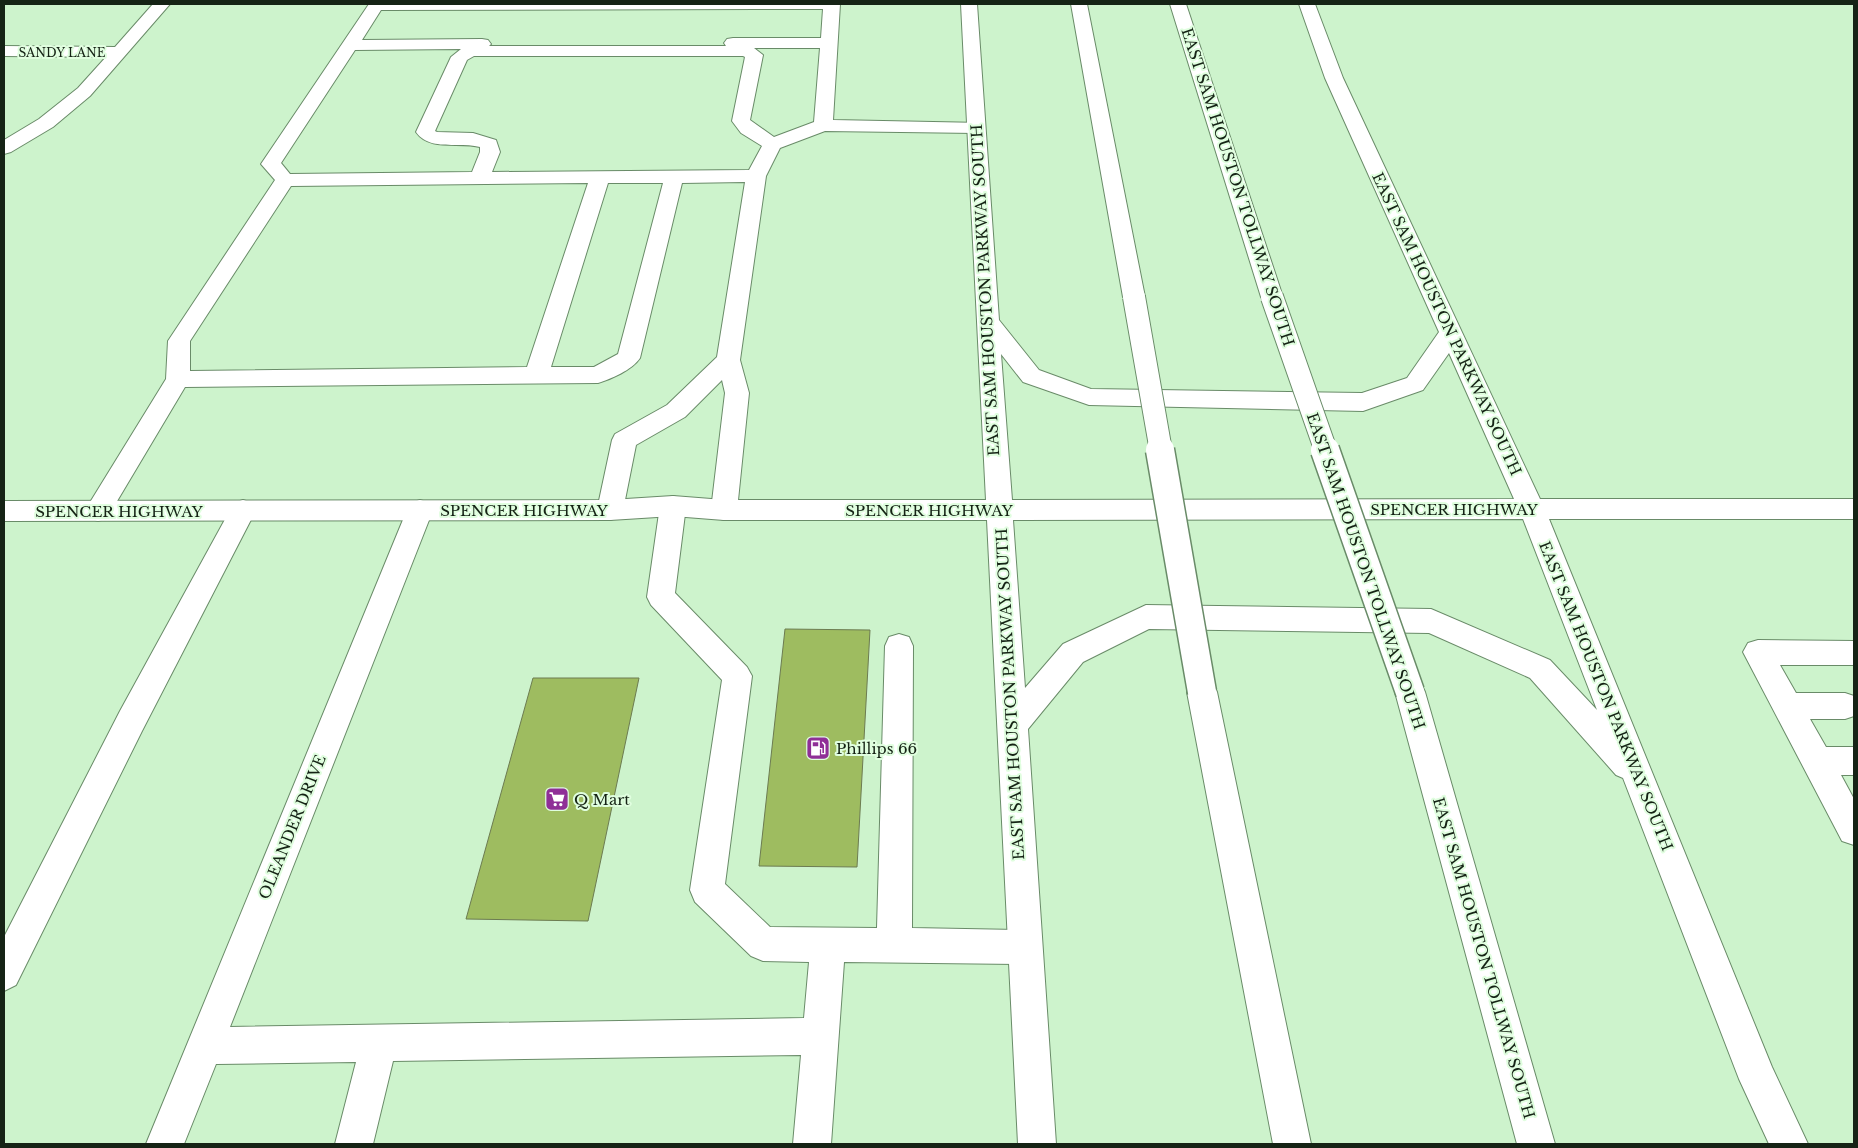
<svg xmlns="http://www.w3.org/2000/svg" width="1858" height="1148" font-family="'Libre Baskerville',serif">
	<rect width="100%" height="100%" fill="#cdf3cc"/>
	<path fill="#9ebc60" stroke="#6c7b51" d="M785,629L870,630L857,867L759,866Z
		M533,678H639L588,921L466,919Z"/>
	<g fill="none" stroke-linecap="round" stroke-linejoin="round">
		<g stroke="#698b68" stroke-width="2">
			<path id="minor" d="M153,4H170L90,96L53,127L11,152L4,154V140L39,119L78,88L106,57L4,56V46L115,47Z
				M369,4H840L833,120L983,123L985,127L983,131L976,133L825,131L780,148L766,176L740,360L749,393L737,510L733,517L724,520L715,517L711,510L725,393L722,380L685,417L636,445L623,510L619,517L610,520L601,517L597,510L612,440L615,434L667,405L717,357L745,182L682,183L640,358C632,370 611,379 598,383L185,387L107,518L98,521L89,518L85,511L89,504L166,379L168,341L275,180L261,164ZM757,9H823L821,38H733L727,39L724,43L726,46H489L491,44L488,40L482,39L362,40L381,10ZM754,48H820L814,122L774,137L750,120L763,55ZM461,49L451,57L416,132C430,152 459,141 480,147V152L472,172L290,174L281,163L355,50ZM474,56H743L745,57L732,121L741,133L762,146L749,170L492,172L500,152L496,140L473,133L437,132L435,131L467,60ZM588,183L527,367L190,371V341L291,186ZM608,183H663L618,354L594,367H551Z
				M673,496L682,499L686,506L675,593L747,667L752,676L725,884L770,927L877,928L885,646L889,637L899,634L909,637L913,646L912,928L1025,930L1037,935L1042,947L1037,959L1025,964L844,962L831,1144H793L801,1055L393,1061L373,1144H335L356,1062L216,1064L184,1144H146L407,510L411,503L420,500L429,503L433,510L230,1027L804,1018L809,962L763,961L751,956L695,902L690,890L722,680L651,605L647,597L660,506L664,499Z
				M243,500L252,503L256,510L142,731L16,985L4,991V937L120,711L234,503Z
				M1758,640L1854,641V665H1780L1796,693H1845L1854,696V716L1845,719H1810L1826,747H1854V775H1841L1854,799V845L1842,841L1743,652L1748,643Z"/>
		</g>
		<g stroke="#698b68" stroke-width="2">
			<path id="major" d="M961,4H977L999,320L1039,370L1091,389L1362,393L1407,378L1439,332L1325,78L1299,4H1315L1343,78L1540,499H1854V519H1549L1772,1067L1808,1144H1769L1739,1079L1623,778L1616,775L1530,678L1429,633L1149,629L1083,662L1028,729L1056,1144H1018L987,520H724L673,516L610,520L4,521V501L610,500L673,496L724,500H986ZM1449,353L1514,499L1012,500L1001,354L1023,382L1089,405L1363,411L1423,390ZM1523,519L1597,710L1550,660L1431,609L1146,605L1063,644L1025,688L1013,520Z"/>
		</g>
		<g stroke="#698b68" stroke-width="2">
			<path id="highway" d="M1071,4H1087L1145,297L1142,302L1134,304L1126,302L1123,297Z
				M1170,4H1186L1283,297L1280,302L1272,304L1264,302L1261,297Z
				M1202,679L1213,683L1217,692L1311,1144H1273L1187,692L1191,683Z
				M1410,679L1421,683L1425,692L1555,1144H1517L1395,692L1399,683Z"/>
		</g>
		<use href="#minor" fill="#fff" fill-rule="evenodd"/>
		<use href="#major" fill="#fff" fill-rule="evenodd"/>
		<use href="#highway" fill="#fff" fill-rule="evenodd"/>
		<g stroke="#698b68" stroke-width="24" stroke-linecap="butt">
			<path id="highway-bridge-far1" d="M1134,297L1161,451
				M1272,297L1326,451"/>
		</g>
		<g stroke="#698b68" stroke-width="31" stroke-linecap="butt">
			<path id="highway-bridge" d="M1160,450L1202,692
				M1325,450L1410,692"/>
		</g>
		<use href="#highway-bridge-far1" stroke="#fff" stroke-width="22"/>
		<use href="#highway-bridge" stroke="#fff" stroke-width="28"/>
	</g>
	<defs>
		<g id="fuel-square" transform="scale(1.25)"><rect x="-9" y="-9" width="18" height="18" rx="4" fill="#8f2f97" stroke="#e0fedf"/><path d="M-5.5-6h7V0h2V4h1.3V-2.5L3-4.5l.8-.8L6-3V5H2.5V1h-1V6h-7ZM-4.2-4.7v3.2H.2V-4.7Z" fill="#fff"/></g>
		<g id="supermarket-square" transform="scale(1.25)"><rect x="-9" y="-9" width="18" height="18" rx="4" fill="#8f2f97" stroke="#e0fedf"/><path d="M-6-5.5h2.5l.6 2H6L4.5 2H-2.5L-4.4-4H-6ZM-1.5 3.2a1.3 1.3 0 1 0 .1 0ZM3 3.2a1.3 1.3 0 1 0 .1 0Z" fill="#fff"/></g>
	</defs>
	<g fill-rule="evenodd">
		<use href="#fuel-square" x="818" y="748"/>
		<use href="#supermarket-square" x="557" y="799"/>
	</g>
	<g text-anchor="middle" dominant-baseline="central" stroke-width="4" stroke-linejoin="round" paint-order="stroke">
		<g font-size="12" fill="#152315" stroke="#e0fedf">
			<text x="62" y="52">SANDY LANE</text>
		</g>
		<g font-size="15" fill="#152315" stroke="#e0fedf">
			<text transform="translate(1238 187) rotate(72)">EAST SAM HOUSTON TOLLWAY SOUTH</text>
			<text transform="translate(985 290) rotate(-93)">EAST SAM HOUSTON PARKWAY SOUTH</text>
			<text transform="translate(1447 324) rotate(65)">EAST SAM HOUSTON PARKWAY SOUTH</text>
			<text x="1454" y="509">SPENCER HIGHWAY</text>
			<text x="524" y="510">SPENCER HIGHWAY</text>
			<text x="929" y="510">SPENCER HIGHWAY</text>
			<text x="119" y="511">SPENCER HIGHWAY</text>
			<text transform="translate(1366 571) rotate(71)">EAST SAM HOUSTON TOLLWAY SOUTH</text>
			<text transform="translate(1010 694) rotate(-93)">EAST SAM HOUSTON PARKWAY SOUTH</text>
			<text transform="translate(1606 696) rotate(68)">EAST SAM HOUSTON PARKWAY SOUTH</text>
			<text transform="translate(292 827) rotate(-68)">OLEANDER DRIVE</text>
			<text transform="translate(1484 958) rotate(74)">EAST SAM HOUSTON TOLLWAY SOUTH</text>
		</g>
		<g font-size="15" fill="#152315" stroke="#e0fedf" text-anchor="start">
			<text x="836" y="748">Phillips 66</text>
			<text x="574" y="799">Q Mart</text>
		</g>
	</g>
	<rect width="1858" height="1148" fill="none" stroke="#152315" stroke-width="10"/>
</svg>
